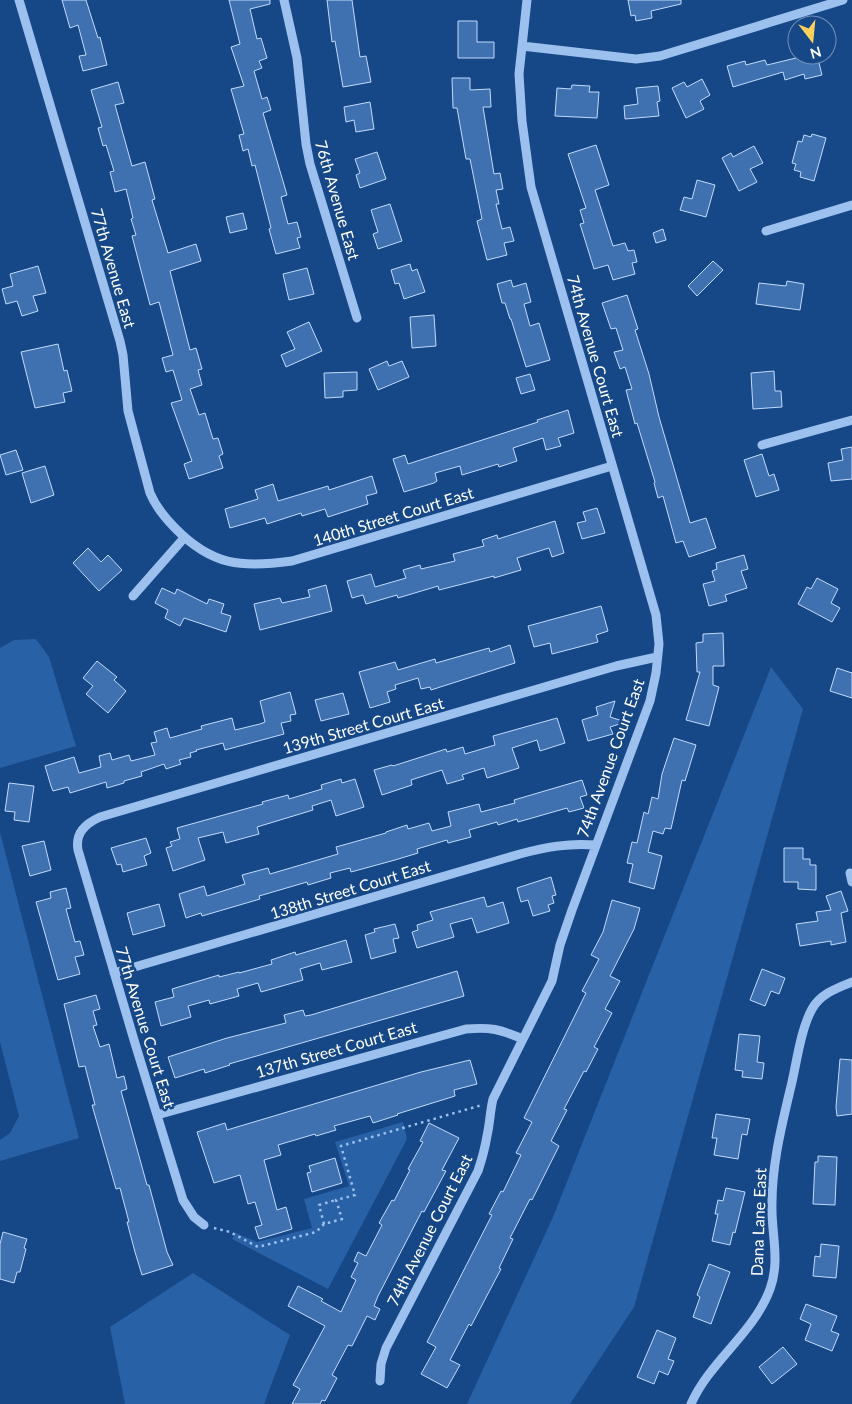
<svg xmlns="http://www.w3.org/2000/svg" width="852" height="1404" font-family="Lato,sans-serif">
	<rect width="100%" height="100%" fill="#164787"/>
	<path fill="#2961a6" d="M36,639L49,657L76,746L0,768V648L14,640Z
		M771,667L803,709L634,1307L570,1404H467L553,1217Z
		M0,832L79,1138L0,1161V1140L10,1133L19,1116L0,1042Z
		M403,1122L407,1139L328,1289L232,1239L236,1233L257,1242L312,1228L304,1199L349,1186L335,1142Z
		M193,1273L290,1335L264,1404H125L110,1327Z"/>
	<path fill="#3f71b1" stroke="#c2dbfa" d="M62,0H86L98,38L100,37L107,65L83,71L79,56L86,55L78,25L70,28Z
		M229,0H270V4L250,9L257,39L261,38L267,58L259,61L262,68L254,71L262,99L267,97L271,110L263,113L287,195L281,197L288,224L297,222L301,237L297,238L300,248L276,254L269,229L271,228L255,165L252,166L248,149L243,151L239,135L244,134L231,89L244,86L231,47L240,44Z
		M327,0H352L360,57L366,56L371,82L343,87L335,41L332,42Z
		M628,0H681V4L651,11L652,18L636,21L635,15L631,16Z
		M458,21H477V42H494V58H458Z
		M800,55H817L822,75L805,79L804,74L785,80L783,72L733,87L727,66L745,61L746,65L765,60L767,65L800,57Z
		M452,78H470V90L490,89L491,107H483L494,174L500,173L503,189L496,190L499,204H496L502,229L510,227L514,241L504,243L507,255L487,260L477,221L482,219L470,159H466L457,108H453Z
		M702,79L710,95L700,101L704,109L686,118L672,88L684,82L687,87Z
		M118,82L124,103L115,105L132,166L145,162L155,199L152,200L168,253L196,244L201,261L170,271L190,350L196,348L202,369L198,370L202,385L190,389L199,415L205,413L213,439L218,438L223,454L219,456L223,468L189,479L184,464L192,461L171,403L182,400L173,370L166,372L162,358L173,355L159,302L150,305L132,236L136,235L131,219L133,218L126,189L115,192L110,172L114,171L106,145L103,146L98,128L102,127L91,90Z
		M572,85L590,86L589,92H599L597,118L555,116L557,88L571,89Z
		M658,86L660,101L657,102L659,116L625,119L624,106L638,104L636,88Z
		M370,102L374,129L356,132L354,120L346,122L344,107Z
		M812,134L826,138L814,181L800,177L801,172L794,170L796,164L792,163L798,141L802,142L804,135L811,137Z
		M596,145L609,185L595,190L613,246L625,243L628,251L634,250L637,262L632,263L635,274L613,280L608,265L594,269L580,224L584,223L580,210L586,208L568,154Z
		M754,146L763,163L750,169L757,182L739,191L722,158L731,153L733,157Z
		M377,152L386,179L360,188L356,175L360,173L355,159Z
		M697,180L715,185L706,217L680,210L684,197L692,199Z
		M390,204L402,241L378,249L373,234L378,232L371,210Z
		M243,213L247,229L230,233L226,217Z
		M663,229L666,240L656,243L653,233Z
		M713,261L723,270L697,296L688,286Z
		M410,264L412,271L417,269L425,292L404,299L399,283L395,284L391,270Z
		M38,266L46,293L33,296L38,311L22,316L17,301L6,304L2,289L13,286L10,274Z
		M307,268L314,294L289,300L283,274Z
		M511,280L513,287L526,283L531,302L524,304L530,326L539,323L550,360L526,367L511,319H510L505,303H502L497,284Z
		M787,281L804,284L800,310L756,304L759,283L786,286Z
		M627,295L638,329L635,330L649,374L659,417L690,523L706,518L716,548L689,557L683,541L676,543L663,496L658,498L654,483L655,482L637,423L635,424L626,390L632,389L625,367L620,369L614,352L623,350L616,328L611,329L602,303Z
		M434,315L436,346L412,348L410,317Z
		M309,322L322,351L286,367L281,355L295,349L287,332Z
		M58,344L64,371L67,370L72,391L63,393L65,402L35,408L21,352Z
		M387,361L389,366L402,361L409,377L378,390L369,369Z
		M774,371L775,391H781L782,407L753,409L751,373Z
		M357,372V390L343,391V397L325,398L324,373Z
		M530,374L535,390L521,394L516,378Z
		M568,410L574,433L558,438L561,446L546,450L543,438L513,448L517,461L499,467L498,464L462,475L460,466L435,473L437,481L434,483L404,492L393,459L405,455L408,464L538,422L537,420Z
		M852,447V479L831,481L828,463L843,460L841,449Z
		M16,450L23,470L6,475L0,455Z
		M762,454L769,476L774,474L779,490L756,497L744,460Z
		M45,466L54,495L31,503L22,473Z
		M372,476L377,493L366,496L368,504L328,517L325,509L302,516L301,513L267,524L265,518L230,528L225,509L258,499L255,490L273,484L278,501L328,486L329,490Z
		M597,508L605,533L582,539L577,523L586,521L583,512Z
		M555,521L564,553L552,557L549,548L517,558L521,570L494,578V576L439,590L438,586L398,598L397,595L366,604L363,595L352,598L347,581L371,574L375,587L406,578L403,570L420,565L421,569L455,561L453,554L484,546L482,540L497,535L498,539Z
		M88,548L101,562L108,555L122,570L99,591L73,563Z
		M744,555L748,569L741,571L747,588L725,595L727,601L709,606L703,584L715,581L712,571L717,569L716,563Z
		M817,578L838,589L831,603L840,608L832,622L798,604L807,587L811,589Z
		M326,585L332,611L260,630L254,604L280,598L282,603L310,597L308,590Z
		M162,588L175,594L177,589L207,604L209,599L224,604L221,613L231,616L226,632L184,618L180,626L165,618L168,610L155,603Z
		M601,606L608,631L596,635L598,642L552,654L550,643L534,647L528,626Z
		M723,633L724,666H713V685L719,687L709,726L686,720L700,672H697L696,643L703,642V634Z
		M510,645L515,663L431,690L430,687L421,689L418,678L395,685L396,689L387,692L390,702L370,708L359,672L395,662L398,670L435,659L436,663L489,648L490,652Z
		M97,661L117,677L114,680L126,691L108,713L86,694L93,686L83,678Z
		M837,668L852,673V698L830,691Z
		M290,692L296,714L290,715L291,721L281,723L284,734L225,750L223,743L196,750L197,751L190,753L191,757L179,760L181,764L166,769L164,764L141,772L142,776L124,781V783L107,788L106,782L70,793L68,787L53,791L51,786L45,766L74,757L79,773L101,767L99,756L110,753L112,760L129,755L131,761L155,755L151,743L157,742L154,732L167,728L170,738L202,729L201,726L232,718L235,730L260,724L265,722L260,701Z
		M343,693L349,714L321,721L315,700Z
		M615,701L610,717L626,722L610,727L613,734L588,741L582,720L598,715L596,707Z
		M557,718L565,743L540,751L537,740L512,748L519,768L487,778L484,768L462,775L464,779L447,784L442,770L411,780L412,785L382,795L374,770L392,765L393,766L446,749L447,752L463,747L465,754L495,745L493,736Z
		M674,738L696,745L685,781L682,780L671,829L665,828L663,834L653,831L648,852L662,856L654,889L629,882L633,864L627,863L632,842L637,843L644,812L648,814L652,797L658,799L662,774Z
		M341,779L342,783L355,779L364,807L336,816L331,800L312,806L313,810L257,827L259,834L226,843L223,832L198,838L205,860L173,871L166,848L172,846L170,842L180,839L177,828L263,804L262,802L288,795L289,799L322,789L321,785Z
		M582,780L587,795L580,797L584,808L569,812L567,808L518,822L517,819L498,825L497,822L469,830L471,837L448,843L447,840L417,849L418,853L395,860L351,872L350,868L330,873L331,878L308,885L307,882L259,896L260,899L202,916L201,913L186,918L179,894L204,886L207,896L245,884L242,875L268,868L270,874L338,854L336,847L386,833V832L407,825L408,829L429,823L432,831L451,826L448,812L479,804L481,812L515,803L514,800Z
		M9,783L34,786L29,822L14,820L15,812L5,811Z
		M146,838L151,853L144,856L147,865L123,872L121,864L117,865L111,848Z
		M44,841L51,870L30,876L22,846Z
		M784,848H803V859H810V865H816V890L798,889V882H784Z
		M551,877L556,895L552,896L554,903L548,905L550,911L533,916L528,900L521,902L517,888Z
		M66,888L71,908L66,909L75,942L80,941L84,955L75,957L80,974L58,980L36,902L51,898L50,892Z
		M841,891L848,911L841,913L846,942L831,945V941L800,946L796,924L818,921L816,912L831,910L826,896Z
		M484,897L487,907L503,902L509,923L477,933L472,918L450,924L454,937L417,948L412,932L418,930L417,925L433,920L430,912Z
		M612,900L640,908L634,929L610,976L620,981L605,1009L612,1013L594,1047L598,1049L586,1072L584,1071L564,1109L567,1110L551,1141L559,1146L532,1200L530,1199L510,1238L513,1239L499,1268L501,1269L471,1326L469,1324L450,1360L460,1365L447,1388L421,1374L436,1347L427,1342L492,1215L489,1214L501,1191L503,1192L521,1155L516,1153L532,1122L524,1118L586,993L582,991L599,959L591,955L603,932Z
		M159,904L165,926L133,935L127,913Z
		M395,924L399,938L393,939L396,952L371,959L365,935L375,932L374,929Z
		M346,940L352,962L322,970L320,963L300,969L303,980L261,992L258,983L237,989L239,996L210,1004L209,1000L188,1006L191,1017L161,1026L155,1002L174,997L172,989L219,975V977L239,972V973L272,964L271,960L295,952L296,955Z
		M762,969L785,978L779,994L771,991L765,1006L750,1000Z
		M457,971L464,996L229,1064L230,1065L205,1073L204,1069L175,1078L168,1057L227,1038L286,1023L284,1015L303,1010L305,1016L311,1015Z
		M96,995L100,1009L93,1011L97,1025L93,1026L100,1047L109,1044L117,1078L124,1076L127,1089L121,1091L147,1185H149L167,1252L173,1265L142,1275L135,1252L127,1222H129L120,1188L116,1189L92,1105H95L85,1066L79,1067L64,1004Z
		M739,1034L760,1036L757,1062L764,1063L762,1079L742,1077L743,1071L735,1070Z
		M840,1059L852,1060V1114L837,1116L836,1107Z
		M470,1060L477,1084L454,1090L455,1096L397,1114L398,1115L373,1123L370,1116L334,1126L336,1130L316,1136L315,1134L278,1145L281,1155L264,1160L277,1210L286,1207L292,1229L259,1239L255,1227L262,1225L255,1202L248,1204L240,1175L214,1183L197,1132L225,1123L227,1130L421,1072Z
		M716,1114L750,1119L747,1135L742,1134L738,1159L714,1155L717,1138H712Z
		M429,1123L459,1138L442,1170L446,1171L424,1212L422,1211L378,1296L374,1306L380,1309L375,1320L367,1316L352,1346L348,1345L332,1375L337,1378L325,1401L322,1400L320,1404H292L300,1389L293,1385L325,1326L288,1306L298,1286L323,1299L321,1301L341,1312L356,1280L351,1277L358,1263L354,1261L358,1252L366,1256L382,1225L379,1223L392,1200L394,1201L410,1170L408,1169L423,1142L420,1141Z
		M818,1156L837,1157L835,1205L813,1204L815,1162H818Z
		M335,1158L342,1183L312,1192L307,1173L311,1172L309,1166Z
		M726,1188L745,1192L735,1233L733,1232L730,1245L712,1241L718,1214H715L718,1200L723,1201Z
		M3,1232L27,1239L24,1248L26,1249L20,1272H17L14,1283L0,1279V1244Z
		M821,1244L839,1246L836,1278L813,1276L815,1256L820,1257Z
		M709,1264L730,1272L711,1324L693,1317L700,1297L697,1295Z
		M806,1304L837,1316L831,1331L839,1334L832,1351L805,1340L811,1324L800,1319Z
		M657,1330L676,1338L668,1359L674,1361L668,1375L659,1371L654,1384L637,1377Z
		M783,1347L797,1364L772,1384L759,1367Z"/>
	<g fill="none" stroke-linecap="round" stroke-linejoin="round">
		<path stroke="#9dc1ee" stroke-width="2.5" stroke-dasharray="2.5 4" stroke-linecap="butt" d="M324,1224L319,1205L336,1200
			M214,1228L230,1232L258,1247L316,1232L324,1224L342,1219L336,1200L355,1195L341,1146L482,1105"/>
		<path stroke="#9dc1ee" stroke-width="9" d="M19,0L120,341L123,355L128,411L150,493C156,507 164,517 175,528C212,566 242,568 292,561L612,466
			M284,0L297,58L306,144L310,164L357,318
			M522,46L636,59L660,56L843,0
			M766,231L852,205
			M762,445L852,420
			M133,596L184,538
			M850,873L852,882
			M114,973L520,854C546,847 568,843 595,845
			M157,1115L466,1029C491,1027 499,1029 523,1039
			M204,1225L194,1217L183,1200L134,1040L78,850C75,833 85,824 100,817L616,666L657,657
			M380,1381L381,1364L386,1348L478,1171C482,1159 485,1148 487,1136C490,1123 490,1111 493,1099L552,981L560,945L572,910L650,701L656,673L659,644L656,615L531,187L522,121L519,74L527,0
			M691,1404C710,1361 754,1333 770,1289C780,1262 772,1236 772,1210C771,1166 782,1124 792,1082C797,1060 801,1029 812,1009C820,994 837,988 852,982"/>
	</g>
	<g text-anchor="middle" dominant-baseline="central" stroke-width="5" stroke-linejoin="round" paint-order="stroke">
		<g font-size="16" fill="#fff" stroke="#164787">
			<text transform="translate(338 200) rotate(74)">76th Avenue East</text>
			<text transform="translate(114 268) rotate(74)">77th Avenue East</text>
			<text transform="translate(596 356) rotate(74)">74th Avenue Court East</text>
			<text transform="translate(393 516) rotate(-17)">140th Street Court East</text>
			<text transform="translate(363 725) rotate(-16)">139th Street Court East</text>
			<text transform="translate(610 758) rotate(-70)">74th Avenue Court East</text>
			<text transform="translate(350 889) rotate(-17)">138th Street Court East</text>
			<text transform="translate(146 1027) rotate(73)">77th Avenue Court East</text>
			<text transform="translate(336 1049) rotate(-16)">137th Street Court East</text>
			<text transform="translate(758 1222) rotate(-88)">Dana Lane East</text>
			<text transform="translate(429 1230) rotate(-63)">74th Avenue Court East</text>
		</g>
	</g>
	<g transform="translate(812 40) rotate(164)"><circle r="24" fill="#164787" stroke="#7391b7"/>
	<path d="M0-4L9 19L0 12L-9 19Z" fill="#ffd05a"/>
	<text y="-8" font-size="14" font-weight="bold" text-anchor="middle" fill="#ffffff">N</text>
	</g>
</svg>
